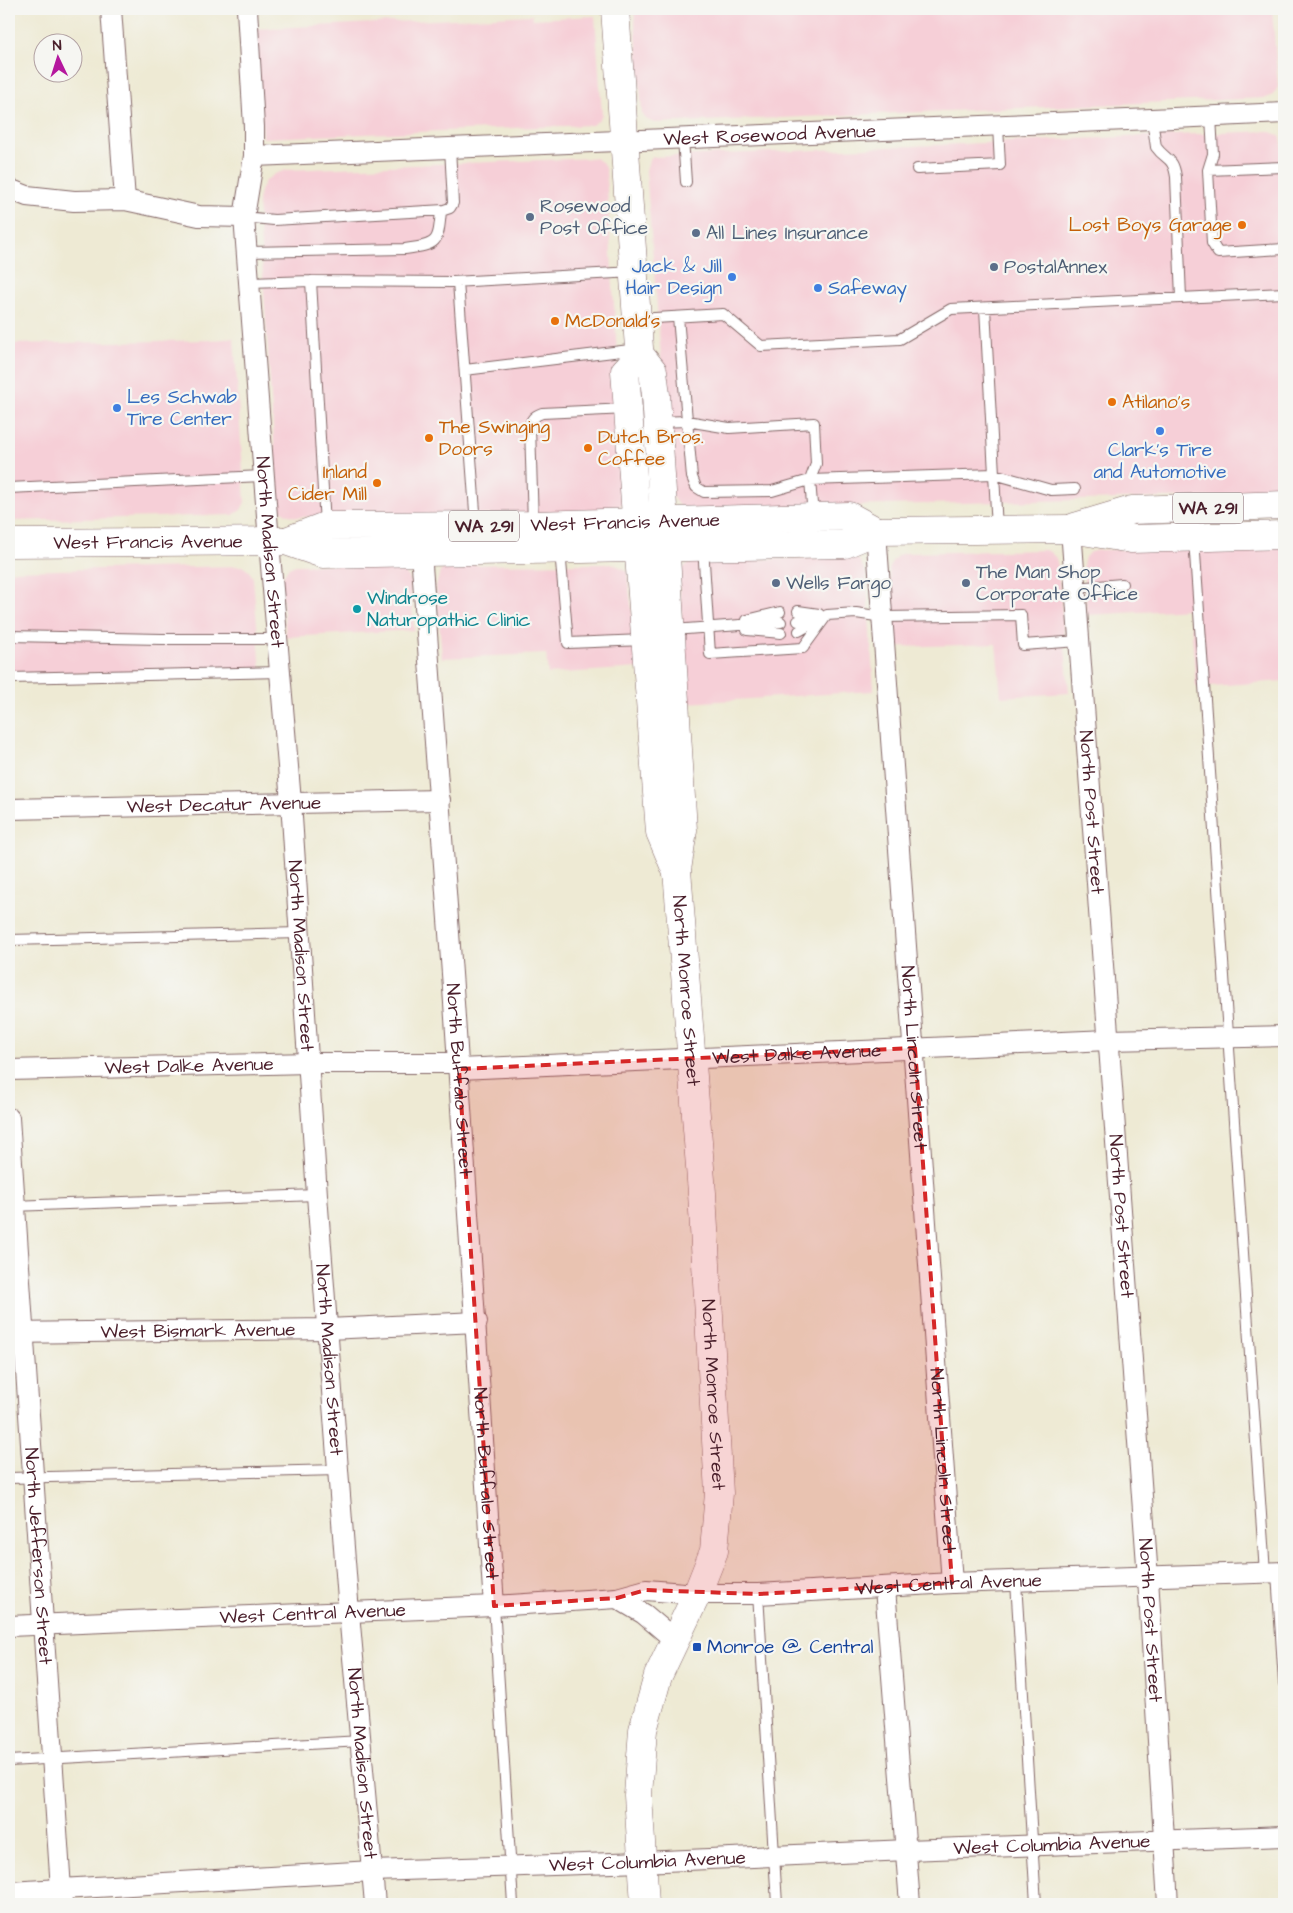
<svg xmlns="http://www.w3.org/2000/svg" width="1293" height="1913" font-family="'Architects Daughter',sans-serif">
	<rect width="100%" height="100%" fill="#f6f6f2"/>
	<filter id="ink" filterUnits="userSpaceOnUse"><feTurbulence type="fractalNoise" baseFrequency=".02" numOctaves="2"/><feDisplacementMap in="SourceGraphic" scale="10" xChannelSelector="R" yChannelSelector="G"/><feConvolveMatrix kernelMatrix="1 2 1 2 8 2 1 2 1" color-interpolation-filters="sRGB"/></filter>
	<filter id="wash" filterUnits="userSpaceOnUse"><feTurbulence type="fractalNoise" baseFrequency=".0096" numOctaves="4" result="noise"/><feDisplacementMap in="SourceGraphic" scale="20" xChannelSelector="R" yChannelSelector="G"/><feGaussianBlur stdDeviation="1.12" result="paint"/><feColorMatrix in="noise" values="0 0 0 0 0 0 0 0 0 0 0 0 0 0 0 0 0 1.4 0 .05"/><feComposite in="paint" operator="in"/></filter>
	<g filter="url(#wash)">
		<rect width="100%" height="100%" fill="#eeead4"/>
		<path fill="#f6cfd7" d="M634,9H702V10L747,9H1272L1278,87L1273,95L1266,98L654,123L646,119L642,113Z
			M532,15L533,19L595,16L602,115L598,121L592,125L263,138L255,29Z
			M1269,131L1280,136L1282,142L1284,176V495L687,510L680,507L675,501L672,495L646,170L649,161L653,157Z
			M595,158L602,162L606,170L625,489L623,502L617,509L608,513L296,517L286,514L280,509L278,500L258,201L260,191L265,181L275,174L286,170Z
			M234,338L245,502L241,510L233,515L9,521V344L214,340Z
			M1284,546V681L1196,687L1190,609L1087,615L1083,565L1085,557L1090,552L1099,550Z
			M1045,550L1050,552L1056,558L1058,566L1069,693L1001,697L996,644L895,647L889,570L892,562L898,555L906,553Z
			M852,557L859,560L866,573L874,691L687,703L679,578L681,571L686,565L696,561Z
			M614,564L627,571L639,668L548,674L546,654L442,658L436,586L440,572L446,567L453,565Z
			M296,565H396L403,568L410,581L414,630L286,637L281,580L288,568Z
			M242,566L249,571L253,578L261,670L9,675V571Z"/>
	</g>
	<g filter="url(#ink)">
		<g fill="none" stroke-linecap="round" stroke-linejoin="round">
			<g stroke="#836666" stroke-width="12">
				<path id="service" d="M1152,119L1156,147C1166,161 1173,156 1176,177L1181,298
					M683,138L686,182
					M1284,167L1208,170L1212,243L1218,253L1284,249
					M917,169L1000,165L998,126
					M1208,170L1213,154L1211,116
					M244,217L274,220L444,210L450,208L453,203L450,148
					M247,252L405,249C438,244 438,244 441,211
					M311,281L325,525
					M458,282L476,525
					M250,283L311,281L453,282L634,272
					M985,308L997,529
					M678,317L692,477L696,487L704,492L772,491L810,480L994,474L1051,490L1075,489
					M638,319L723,314L761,346L900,339L951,309L1284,293
					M465,370L638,349
					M658,422L687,421L729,428L814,423L816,464L810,480L813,516
					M9,488L264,476
					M533,524L530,427C531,419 534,416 542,413L627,409
					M1194,539L1265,1573
					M703,547L710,654L803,648L827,615L856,613L883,617L1021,615L1023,645L1079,641
					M560,550L568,643L644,640
					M1075,588L1122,584
					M798,611L819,614
					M747,620L780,612
					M798,621L816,617
					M673,630L781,622
					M747,630L781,633
					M799,631L824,617
					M9,636L162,639H278
					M9,678L281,672
					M9,940L300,933
					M12,1206L317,1195
					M9,1478L338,1470
					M1277,1573L1284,1683
					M1016,1582L1036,1904
					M758,1594L777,1904
					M494,1606L513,1904
					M9,1761L361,1741"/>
			</g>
			<g stroke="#836666" stroke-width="22">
				<g id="minor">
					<path d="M111,9L125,200"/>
					<path id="s1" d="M247,9L254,127V156L244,217L269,542L291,802L317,1195L349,1613L375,1904"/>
					<path id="s2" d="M254,156C598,141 941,129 1284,113"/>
					<path d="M9,189L27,196L74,201L125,200L199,216L244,217"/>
					<path id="s3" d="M1071,529L1148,1578L1168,1904"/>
					<path id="s4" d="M876,531L952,1583"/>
					<path id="s5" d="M421,552C448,903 472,1255 494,1606"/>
					<path id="s6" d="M9,809L440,800"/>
					<path id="s7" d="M459,1069L1108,1040L1284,1036"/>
					<path id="s8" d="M9,1070L309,1063H459"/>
					<path id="s9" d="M9,1118L62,1904"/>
					<path id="s10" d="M9,1333L328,1329L477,1322"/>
					<path d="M885,1588L910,1904"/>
					<path d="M617,1598L644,1614L676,1641"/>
					<path id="s11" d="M9,1626L494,1606L617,1598L646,1590L697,1594H758L952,1583L1284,1572"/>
					<path id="s12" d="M9,1892L372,1871L642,1862L907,1850L1284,1836"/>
				</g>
			</g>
			<g stroke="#836666" stroke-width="29">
				<g id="secondary">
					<path id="s13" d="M615,9L639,348L640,355L653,371L656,395L683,830L677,870L702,1193L719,1493L714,1551L697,1594L658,1676L643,1730L638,1795L645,1904"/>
					<path d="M640,355L625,371L660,832L676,870"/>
				</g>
			</g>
			<g stroke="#836666" stroke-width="29">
				<g id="primary">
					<path d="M1075,527L1132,510L1284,505"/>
					<path id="s14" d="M286,541L325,526L533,525L849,516L876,531"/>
					<path id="s15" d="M9,543L286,541L323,554L845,544L876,531L1071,529L1131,539L1284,535"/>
				</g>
			</g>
			<use href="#service" stroke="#fff" stroke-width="10"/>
			<use href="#minor" stroke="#fff" stroke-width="20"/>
			<use href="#secondary" stroke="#fff" stroke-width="28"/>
			<use href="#primary" stroke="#fff" stroke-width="28"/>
		</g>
	</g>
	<path fill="#d62828" fill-opacity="0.2" stroke="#d62828" stroke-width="4" stroke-dasharray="10 6" stroke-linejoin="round" d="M915,1048L952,1583L758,1594L646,1590L617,1598L494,1606L459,1069Z"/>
	<g fill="#5c6f8a" stroke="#f6f6f2" stroke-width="2">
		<circle cx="530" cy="217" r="5"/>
		<circle cx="696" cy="233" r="5"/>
		<circle cx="994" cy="267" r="5"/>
		<circle cx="776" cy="583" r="5"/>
		<circle cx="966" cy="583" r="5"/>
	</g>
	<g fill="#e8710a" stroke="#f6f6f2" stroke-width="2">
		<circle cx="1242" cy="225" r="5"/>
		<circle cx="555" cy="321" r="5"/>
		<circle cx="1112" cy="402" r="5"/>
		<circle cx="429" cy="438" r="5"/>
		<circle cx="588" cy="448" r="5"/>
		<circle cx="377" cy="483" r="5"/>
	</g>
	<g fill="#3f7fe0" stroke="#f6f6f2" stroke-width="2">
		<circle cx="732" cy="277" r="5"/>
		<circle cx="818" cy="288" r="5"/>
		<circle cx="117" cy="408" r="5"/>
		<circle cx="1160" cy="431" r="5"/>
	</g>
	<circle fill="#0f9aa8" stroke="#f6f6f2" stroke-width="2" cx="357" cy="609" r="5"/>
	<rect fill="#1a4fb4" stroke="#f6f6f2" stroke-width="2" x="692" y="1642" width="10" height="10" rx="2.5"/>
	<g text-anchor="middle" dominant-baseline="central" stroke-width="4.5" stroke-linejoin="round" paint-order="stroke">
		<g fill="#f6f6f2" stroke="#7e6067" stroke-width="1">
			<rect x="1173" y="492.5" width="70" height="31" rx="4"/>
			<rect x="449" y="510.5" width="70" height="31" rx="4"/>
		</g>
		<g font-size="18" font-weight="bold" fill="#4a1f2b">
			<text x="1208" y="508">WA 291</text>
			<text x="484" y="526">WA 291</text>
		</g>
		<g font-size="19" fill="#4a1f2b" stroke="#f6f6f2">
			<text stroke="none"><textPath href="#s2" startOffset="516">West Rosewood Avenue</textPath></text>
			<text stroke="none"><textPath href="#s14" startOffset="342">West Francis Avenue</textPath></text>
			<text stroke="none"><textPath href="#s15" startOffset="139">West Francis Avenue</textPath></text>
			<text stroke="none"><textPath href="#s1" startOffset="545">North Madison Street</textPath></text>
			<text stroke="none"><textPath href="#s6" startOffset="215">West Decatur Avenue</textPath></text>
			<text stroke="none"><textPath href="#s3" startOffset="284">North Post Street</textPath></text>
			<text stroke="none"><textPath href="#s1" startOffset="950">North Madison Street</textPath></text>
			<text stroke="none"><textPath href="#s13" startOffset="989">North Monroe Street</textPath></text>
			<text stroke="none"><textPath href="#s7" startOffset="338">West Dalke Avenue</textPath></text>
			<text stroke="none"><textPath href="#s4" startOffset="528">North Lincoln Street</textPath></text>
			<text stroke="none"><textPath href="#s8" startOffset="180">West Dalke Avenue</textPath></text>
			<text stroke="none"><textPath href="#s5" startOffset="529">North Buffalo Street</textPath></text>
			<text stroke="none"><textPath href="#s3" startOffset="689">North Post Street</textPath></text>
			<text stroke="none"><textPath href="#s10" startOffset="189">West Bismark Avenue</textPath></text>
			<text stroke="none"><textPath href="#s1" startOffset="1355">North Madison Street</textPath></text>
			<text stroke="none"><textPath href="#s13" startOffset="1394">North Monroe Street</textPath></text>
			<text stroke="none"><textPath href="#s4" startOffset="932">North Lincoln Street</textPath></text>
			<text stroke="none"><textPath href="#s5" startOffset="934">North Buffalo Street</textPath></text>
			<text stroke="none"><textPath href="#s9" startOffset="439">North Jefferson Street</textPath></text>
			<text stroke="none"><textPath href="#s11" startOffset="942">West Central Avenue</textPath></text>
			<text stroke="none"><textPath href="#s11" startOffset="304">West Central Avenue</textPath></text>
			<text stroke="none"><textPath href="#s3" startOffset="1094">North Post Street</textPath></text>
			<text stroke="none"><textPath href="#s1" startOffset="1760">North Madison Street</textPath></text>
			<text stroke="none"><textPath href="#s12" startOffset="1044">West Columbia Avenue</textPath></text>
			<text stroke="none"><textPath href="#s12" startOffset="639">West Columbia Avenue</textPath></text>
		</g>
		<g font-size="19" fill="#4e5e75" stroke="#f6f6f2" text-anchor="start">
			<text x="540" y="206">Rosewood<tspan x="540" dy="22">Post Office</tspan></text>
			<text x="706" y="233">All Lines Insurance</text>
			<text x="1004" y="267">PostalAnnex</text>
			<text x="976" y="572">The Man Shop<tspan x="976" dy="22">Corporate Office</tspan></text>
			<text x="786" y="583">Wells Fargo</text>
		</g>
		<g font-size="19" fill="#c56008" stroke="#f6f6f2" text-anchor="start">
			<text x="1232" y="225" text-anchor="end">Lost Boys Garage</text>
			<text x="565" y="321">McDonald's</text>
			<text x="1122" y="402">Atilano's</text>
			<text x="439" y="427">The Swinging<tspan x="439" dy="22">Doors</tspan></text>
			<text x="598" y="437">Dutch Bros.<tspan x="598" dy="22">Coffee</tspan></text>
			<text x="367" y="472" text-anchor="end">Inland<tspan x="367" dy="22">Cider Mill</tspan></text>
		</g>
		<g font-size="19" fill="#366cbe" stroke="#f6f6f2" text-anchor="start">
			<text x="722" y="266" text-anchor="end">Jack &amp; Jill<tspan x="722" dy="22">Hair Design</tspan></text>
			<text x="828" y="288">Safeway</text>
			<text x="127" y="397">Les Schwab<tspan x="127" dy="22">Tire Center</tspan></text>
			<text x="1160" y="450" text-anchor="middle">Clark's Tire<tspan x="1160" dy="22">and Automotive</tspan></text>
		</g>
		<g font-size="19" fill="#0d838f" stroke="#f6f6f2" text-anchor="start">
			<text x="367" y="598">Windrose<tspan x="367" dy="22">Naturopathic Clinic</tspan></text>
		</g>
		<g font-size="19" fill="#164399" stroke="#f6f6f2" text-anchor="start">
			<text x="707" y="1647">Monroe @ Central</text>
		</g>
	</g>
	<rect width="1293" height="1913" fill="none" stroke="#f6f6f2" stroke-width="30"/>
	<g transform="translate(58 58) rotate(356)"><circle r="24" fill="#f6f6f2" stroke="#b1a0a2"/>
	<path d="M0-4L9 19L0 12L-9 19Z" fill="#b5179e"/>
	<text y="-8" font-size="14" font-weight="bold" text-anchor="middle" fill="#4a1f2b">N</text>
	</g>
</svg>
